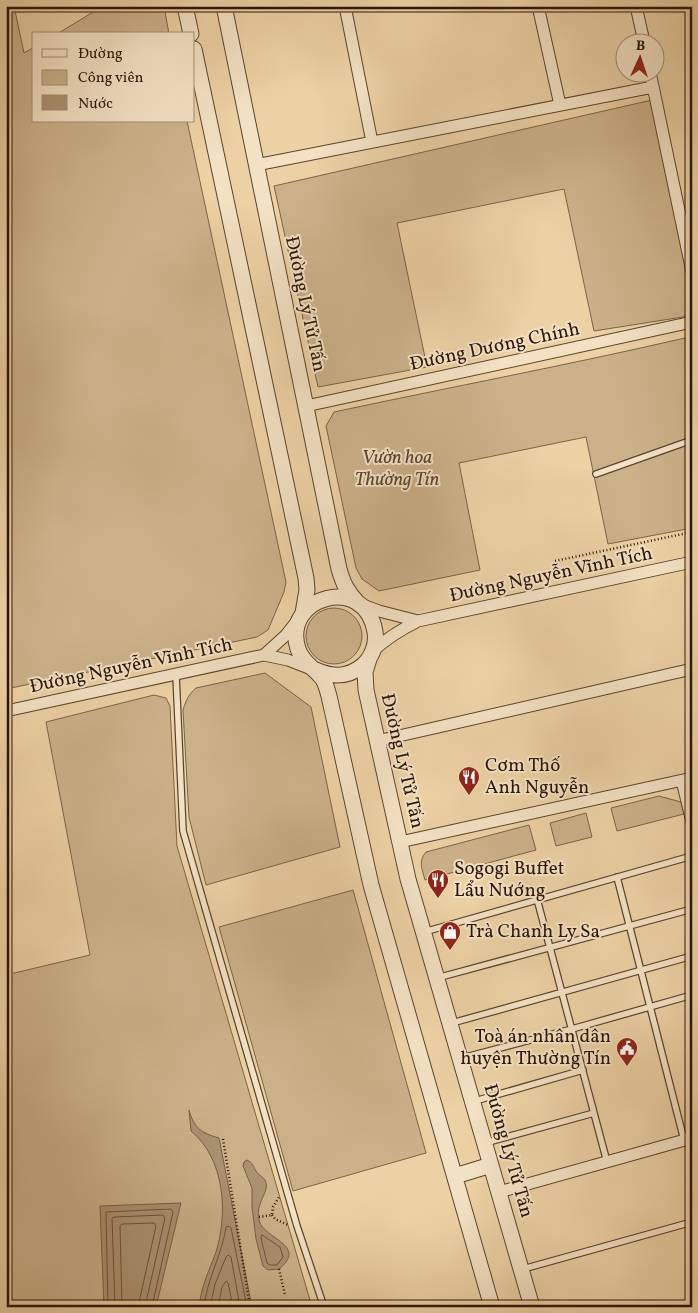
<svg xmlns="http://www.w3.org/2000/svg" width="698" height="1313" font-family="Vollkorn,serif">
	<rect width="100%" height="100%" fill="#ecd1a5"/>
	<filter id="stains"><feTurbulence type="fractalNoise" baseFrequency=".004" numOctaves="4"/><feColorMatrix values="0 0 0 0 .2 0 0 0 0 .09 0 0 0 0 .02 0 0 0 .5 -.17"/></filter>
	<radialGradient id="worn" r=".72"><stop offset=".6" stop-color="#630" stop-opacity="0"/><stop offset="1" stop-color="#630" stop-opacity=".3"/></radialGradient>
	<path fill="#cbb18a" stroke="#7a6349" d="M6,6H14L24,53L34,47V121H187L286,582L284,592L268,630L257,637L6,689Z
		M103,6H164L169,34H57Z
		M652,100L692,291L690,311L683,317L594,331L564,189L397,223L427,367L318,387L274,186Z
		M685,338L692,340V528L608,544L586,437L459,463L480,570L379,591L362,579L356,568L326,426L334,412C451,387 568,365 685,338Z
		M306 636a28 28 0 1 1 56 0a28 28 0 1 1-56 0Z
		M265,673L311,707L340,847L206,885L189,817L183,710C186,700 189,694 196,688Z
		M154,695L166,698L170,706L177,846L312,1307H6V975L90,955L46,722Z
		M659,796L681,802L684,814L617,831L611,808Z
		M586,813L592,837L556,846L550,823Z
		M529,825L536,850L425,880C422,869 418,861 426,852Z
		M353,890L426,1153L293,1191L219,927Z"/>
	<path fill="#aa9170" stroke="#775f46" d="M189,1110C194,1128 201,1133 219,1138L252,1307H199C201,1287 209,1271 216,1252C228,1213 225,1159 191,1131Z
		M247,1160C253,1163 253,1166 256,1171C259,1176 265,1177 266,1183C269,1193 253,1206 260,1223C268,1240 307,1246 279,1269L268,1270L263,1266L256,1239L252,1207V1188L243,1166L244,1162Z
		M181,1203L156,1307H104L100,1206Z"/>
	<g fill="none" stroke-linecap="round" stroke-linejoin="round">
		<path stroke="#6a533c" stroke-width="1" d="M262,1235L280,1247L283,1257L277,1265H270L267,1263L261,1238Z
			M108,1307L106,1212L171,1209L173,1212L152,1307
			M115,1307L112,1218L115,1217L163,1215L165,1218L145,1307
			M122,1307L120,1226L122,1224L154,1223L156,1226L138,1307
			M204,1307C207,1279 222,1255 226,1227L229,1226L231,1228L247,1307
			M210,1307L215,1284L226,1257L228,1255L231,1257L240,1307
			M218,1307L222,1287L226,1281L228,1283L233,1307"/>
		<g stroke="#5a442f" stroke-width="8">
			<path id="service" d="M596,474L692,440
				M176,675L183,831L297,1226L324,1307
				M617,877L684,1140
				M537,899L607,1162
				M424,932L692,856
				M437,978L692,909
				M452,1023L692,956
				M462,1058L572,1029L692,995
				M475,1101L583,1070
				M485,1143L594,1113
				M523,1269L692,1222"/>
		</g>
		<g stroke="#5a442f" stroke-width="13">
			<path id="minor" d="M345,6L372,142
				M538,6L560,105
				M636,6L644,42
				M650,72L692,272
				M256,165L653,87
				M306,406L692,322
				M360,604L379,611L418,621
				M373,651C387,638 402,629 418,621L692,562
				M264,655L286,635L297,621
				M6,711L264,655L288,660L311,669
				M377,741L692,669
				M682,781L692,822
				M400,842L692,778
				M499,1192L692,1138"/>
		</g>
		<g stroke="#5a442f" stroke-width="17">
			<path id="tertiary" d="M185,6L191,34
				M224,6L339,569C343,583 347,592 358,603
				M194,49L306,578L307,590L303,613
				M369,659L365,672L366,690L408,879L532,1307
				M316,670C332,677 347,678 362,666C372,658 377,644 375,632C366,573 281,596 298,649C302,662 314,668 322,678C326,683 327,690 329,696L371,885L492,1307
				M455,1176L491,1165"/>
		</g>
		<path stroke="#2a1508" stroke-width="2.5" stroke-dasharray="1 2.5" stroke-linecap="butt" d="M555,561L692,532
			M223,1139L250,1307
			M272,1215L275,1219L288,1225
			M259,1217L272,1215L273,1207L279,1197
			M279,1269L285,1295"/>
		<use href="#service" stroke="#f3e1c4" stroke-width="5.5"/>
		<use href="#minor" stroke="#f3e1c4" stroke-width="11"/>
		<use href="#tertiary" stroke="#f3e1c4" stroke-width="15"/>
	</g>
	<defs>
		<g id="restaurant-pin" transform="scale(1.125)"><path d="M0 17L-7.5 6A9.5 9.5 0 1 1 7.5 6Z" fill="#8f2418" stroke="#f3e1c4"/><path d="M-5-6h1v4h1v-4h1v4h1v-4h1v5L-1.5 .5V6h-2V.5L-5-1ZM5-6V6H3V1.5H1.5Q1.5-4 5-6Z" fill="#fff"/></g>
		<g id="shop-pin" transform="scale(1.125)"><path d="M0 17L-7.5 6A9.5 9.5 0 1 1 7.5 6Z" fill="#8f2418" stroke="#f3e1c4"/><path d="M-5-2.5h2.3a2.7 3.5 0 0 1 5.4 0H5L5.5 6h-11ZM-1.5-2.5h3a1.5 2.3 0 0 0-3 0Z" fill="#fff"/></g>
		<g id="civic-pin" transform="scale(1.125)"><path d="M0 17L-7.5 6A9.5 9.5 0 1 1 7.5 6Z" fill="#8f2418" stroke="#f3e1c4"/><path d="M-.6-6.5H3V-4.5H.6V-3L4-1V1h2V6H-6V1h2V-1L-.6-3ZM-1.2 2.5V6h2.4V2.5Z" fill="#fff"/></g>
	</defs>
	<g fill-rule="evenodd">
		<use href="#restaurant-pin" x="469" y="777"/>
		<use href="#restaurant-pin" x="438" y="880"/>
		<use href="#shop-pin" x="450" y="932"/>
		<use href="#civic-pin" x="627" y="1048"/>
	</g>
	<g text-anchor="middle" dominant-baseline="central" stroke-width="4" stroke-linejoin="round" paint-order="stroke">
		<g font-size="19" fill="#2a1508" stroke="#f3e1c4">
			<text transform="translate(305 304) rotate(78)">Đường Lý Tử Tấn</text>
			<text transform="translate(495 347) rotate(-12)">Đường Dương Chính</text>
			<text transform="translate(551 575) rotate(-12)">Đường Nguyễn Vĩnh Tích</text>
			<text transform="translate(131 666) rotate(-12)">Đường Nguyễn Vĩnh Tích</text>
			<text transform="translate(402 761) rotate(77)">Đường Lý Tử Tấn</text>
			<text transform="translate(508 1151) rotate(74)">Đường Lý Tử Tấn</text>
		</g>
		<g font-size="19" font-style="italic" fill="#5a442f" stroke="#f3e1c4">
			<text x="397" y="458">Vườn hoa<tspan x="397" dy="22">Thường Tín</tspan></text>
		</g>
		<g font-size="19" fill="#2a1508" stroke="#f3e1c4" text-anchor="start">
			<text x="485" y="766">Cơm Thố<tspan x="485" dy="22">Anh Nguyễn</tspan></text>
			<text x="454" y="869">Sogogi Buffet<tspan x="454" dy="22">Lẩu Nướng</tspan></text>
			<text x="466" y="932">Trà Chanh Ly Sa</text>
			<text x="611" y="1037" text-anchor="end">Toà án nhân dân<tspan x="611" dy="22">huyện Thường Tín</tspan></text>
		</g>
	</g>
	<rect width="698" height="1313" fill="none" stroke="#ecd1a5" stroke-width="25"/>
	<rect x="8" y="8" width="683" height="1298" fill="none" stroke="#2a1508" stroke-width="2.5"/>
	<rect x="12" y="12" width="673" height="1288" fill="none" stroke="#2a1508"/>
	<rect x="32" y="32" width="162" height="90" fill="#f3e1c4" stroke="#a38f79"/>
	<rect x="42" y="49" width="25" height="8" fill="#f3e1c4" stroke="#a38f79"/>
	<text x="78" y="58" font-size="15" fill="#2a1508">Đường</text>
	<rect x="42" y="70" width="25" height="15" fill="#cbb18a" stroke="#a38f79"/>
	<text x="78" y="82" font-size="15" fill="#2a1508">Công viên</text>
	<rect x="42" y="95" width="25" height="15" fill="#aa9170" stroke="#a38f79"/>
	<text x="78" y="108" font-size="15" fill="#2a1508">Nước</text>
	<g transform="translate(640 58) rotate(3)"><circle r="24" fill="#f3e1c4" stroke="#a38f79"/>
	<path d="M0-4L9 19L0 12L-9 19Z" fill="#8f2418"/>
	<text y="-8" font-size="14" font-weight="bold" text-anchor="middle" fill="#2a1508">B</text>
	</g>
	<rect width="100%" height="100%" filter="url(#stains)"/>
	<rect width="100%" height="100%" fill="url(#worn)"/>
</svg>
